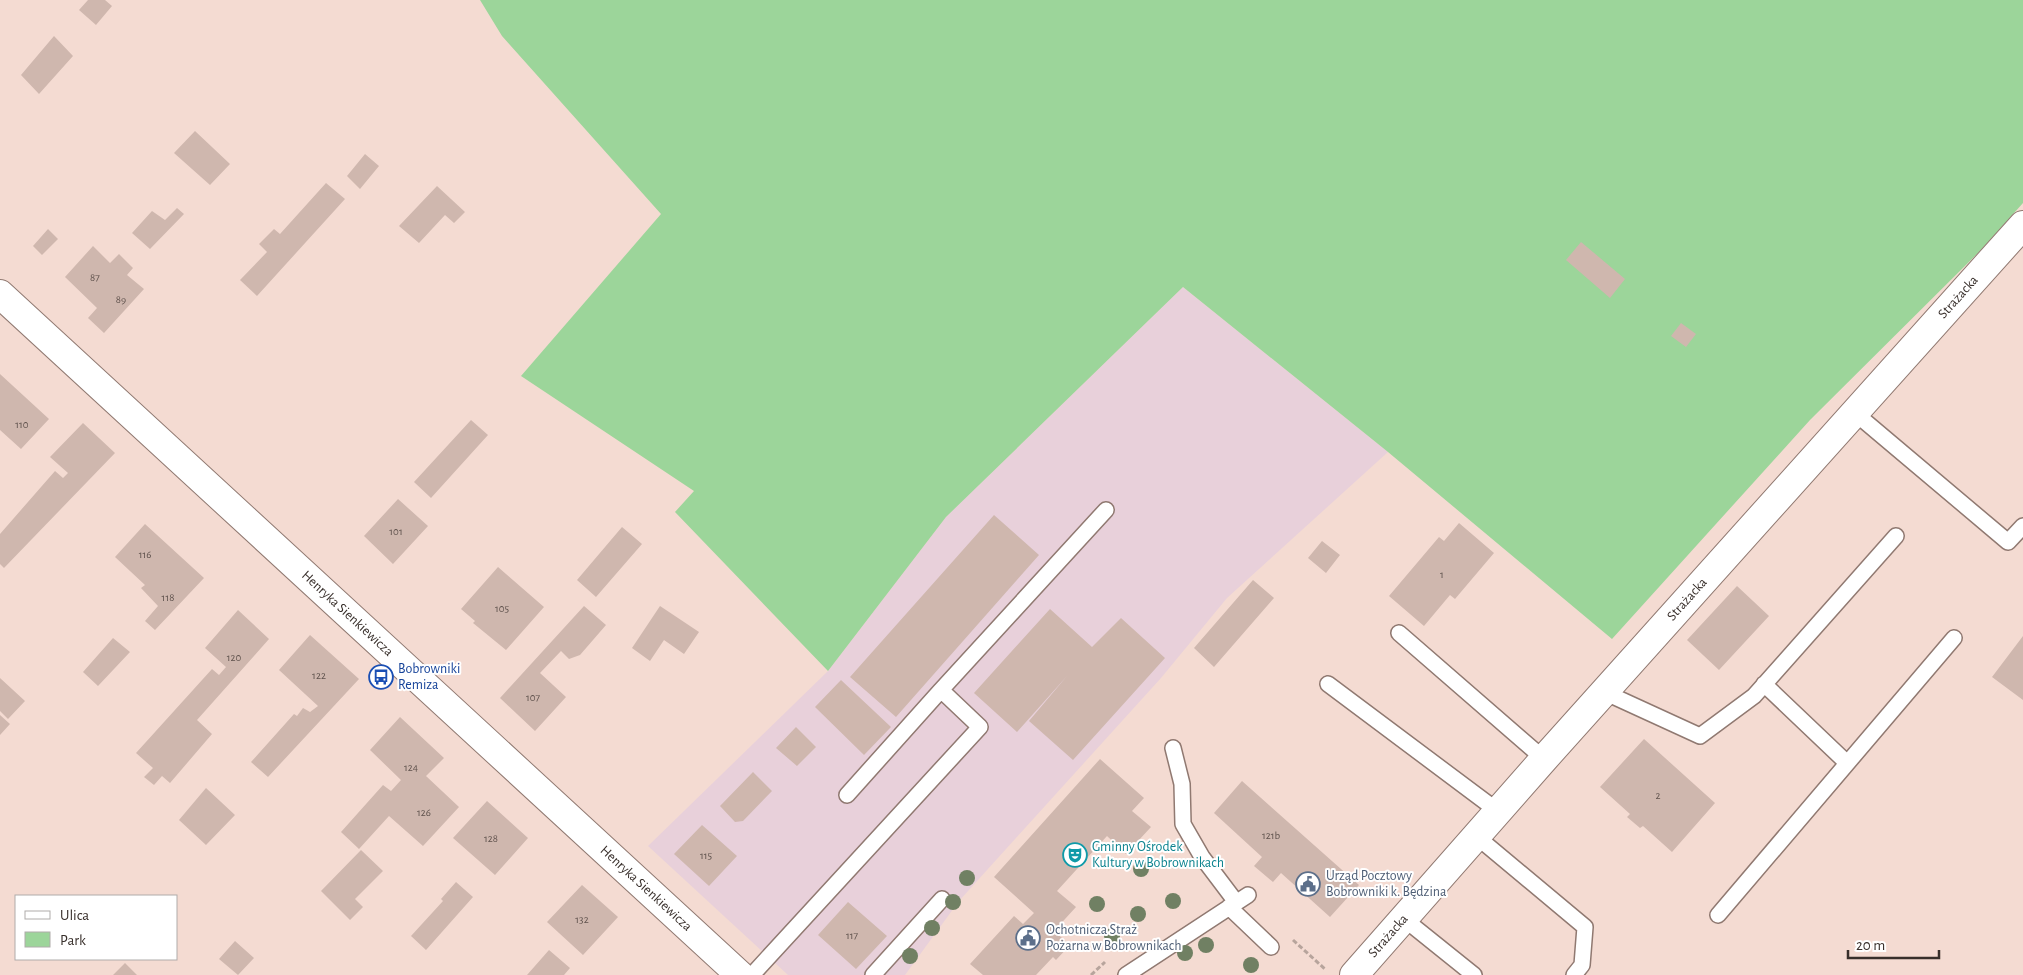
<svg xmlns="http://www.w3.org/2000/svg" width="2023" height="975" font-family="'Alegreya Sans',sans-serif">
	<rect width="100%" height="100%" fill="#f4dbd2"/>
	<path fill="#e8d0da" d="M1183,287L1388,452L1227,598L1161,678L959,901L905,975H788L648,846L828,671L946,517Z"/>
	<path fill="#9cd59a" d="M480,0H2023V203L1980,251L1810,420L1612,639L1388,452L1183,287L946,517L828,671L675,512L694,491L521,376L661,214L502,36Z"/>
	<path fill="#cfb7ae" d="M88,0H105L112,6L96,25L79,10Z
		M54,36L73,56L39,94L21,75Z
		M195,131L230,164L210,185L174,153Z
		M365,154L379,166L360,189L347,176Z
		M326,183L345,199L257,296L240,280L267,252L259,244L274,229L280,234Z
		M437,186L465,212L454,223L445,215L419,243L399,226Z
		M177,208L184,214L150,249L132,233L152,211L165,220Z
		M48,229L58,239L42,255L33,246Z
		M1581,242L1625,279L1610,298L1566,260Z
		M93,246L110,263L119,254L133,268L127,275L144,289L104,333L88,318L97,308L65,277Z
		M1681,323L1696,334L1686,347L1671,336Z
		M0,374L49,419L21,449L0,430Z
		M471,420L488,435L431,498L414,482Z
		M83,423L115,453L4,568L0,564V534L55,471L63,478L68,473L50,457Z
		M398,499L428,526L393,564L364,536Z
		M994,515L1039,555L896,717L850,677Z
		M1459,523L1494,553L1455,599L1450,595L1424,626L1389,596L1439,537L1444,541Z
		M145,524L204,578L155,630L145,621L158,606L141,588L145,585L115,557Z
		M622,527L642,544L596,597L577,580Z
		M1322,541L1340,555L1326,573L1308,558Z
		M498,567L544,607L506,650L473,623L475,621L461,609Z
		M1253,580L1274,598L1214,667L1194,648Z
		M1737,586L1769,616L1719,670L1687,640Z
		M584,606L606,625L580,655L569,659L561,651L540,673L566,697L535,731L500,698Z
		M660,606L699,632L684,654L664,640L650,661L632,648Z
		M1050,609L1092,647L1121,618L1165,658L1073,760L1029,721L1067,676L1017,732L974,693Z
		M238,610L269,639L197,720L212,734L170,783L162,776L154,785L144,777L153,768L136,753L212,669L219,675L226,667L205,648Z
		M310,635L359,679L268,777L251,762L294,714L297,716L303,708L310,712L318,706L279,670Z
		M2023,636V700L1992,677Z
		M113,638L130,652L98,686L83,672Z
		M0,678L25,701L8,719L0,711Z
		M841,680L891,727L864,755L815,707Z
		M0,715L10,724L0,735Z
		M400,717L444,758L426,776L459,807L423,846L389,816L359,849L341,832L383,785L391,791L401,780L370,750Z
		M796,727L816,747L797,766L776,748Z
		M1644,739L1715,803L1672,852L1643,826L1640,828L1627,817L1630,814L1600,787Z
		M1100,759L1144,798L1132,811L1151,827L1126,854L1107,836L1057,891L1076,907L1054,931L1070,945L1056,960L1053,957L1036,975H983L970,964L1014,916L1023,924L1034,913L994,877Z
		M753,772L772,791L743,821L735,822L720,806Z
		M1242,781L1359,885L1330,917L1281,873L1273,882L1254,866L1262,857L1214,813Z
		M206,788L235,815L206,845L179,820Z
		M487,801L528,838L495,875L453,838Z
		M702,825L737,856L709,886L674,854Z
		M361,850L383,871L355,899L363,907L350,920L321,891Z
		M456,882L473,897L426,950L411,936L443,901L441,899Z
		M582,885L618,917L583,955L547,922Z
		M848,902L887,936L856,969L818,935Z
		M235,941L254,958L238,975L219,959Z
		M549,950L570,968L564,975H527Z
		M125,963L137,975H113Z"/>
	<g fill="none" stroke-linecap="round" stroke-linejoin="round">
		<g stroke="#907971" stroke-width="18">
			<path id="service" d="M1855,413L2008,542L2023,526
				M1399,633L1544,759
				M1328,684L1499,812
				M1764,684L1847,763
				M1604,692L1700,736L1754,696L1896,536
				M1173,748L1182,784L1183,824L1202,857L1236,902
				M847,795L941,690
				M1476,836L1585,927L1582,965L1574,975
				M1229,907L1271,947
				M1718,915L1954,638
				M1403,918L1474,975
				M752,975L980,727L941,690L1106,510
				M873,975L942,899
				M1126,975L1248,895"/>
		</g>
		<g stroke="#907971" stroke-width="30">
			<g id="minor">
				<path id="s1" d="M1354,975L1544,759L2023,225"/>
			</g>
		</g>
		<g stroke="#907971" stroke-width="30">
			<g id="tertiary">
				<path id="s2" d="M0,294L740,975"/>
			</g>
		</g>
		<path stroke="#b7a49c" stroke-width="3" stroke-dasharray="5 2.5" stroke-linecap="butt" d="M1293,940L1326,970
			M1091,975L1105,962"/>
		<use href="#service" stroke="#fff" stroke-width="15"/>
		<use href="#minor" stroke="#fff" stroke-width="28"/>
		<use href="#tertiary" stroke="#fff" stroke-width="28"/>
	</g>
	<g fill="#708063">
		<circle cx="1141" cy="869" r="8"/>
		<circle cx="967" cy="878" r="8"/>
		<circle cx="1173" cy="901" r="8"/>
		<circle cx="953" cy="902" r="8"/>
		<circle cx="1097" cy="904" r="8"/>
		<circle cx="1138" cy="914" r="8"/>
		<circle cx="932" cy="928" r="8"/>
		<circle cx="1112" cy="936" r="8"/>
		<circle cx="1206" cy="945" r="8"/>
		<circle cx="1185" cy="953" r="8"/>
		<circle cx="910" cy="956" r="8"/>
		<circle cx="1251" cy="965" r="8"/>
	</g>
	<defs>
		<g id="bus-ring" transform="scale(1.25)"><circle r="9.5" fill="#fff" stroke="#1a4fb4" stroke-width="1.5"/><path d="M-5-6H5V4H4V6H2V4H-2V6H-4V4H-5ZM-3.5-4V0h7V-4ZM-3.5 1.2v1.5H-2V1.2ZM2 1.2v1.5H3.5V1.2Z" fill="#1a4fb4"/></g>
		<g id="theatre-ring" transform="scale(1.25)"><circle r="9.5" fill="#fff" stroke="#0f9aa8" stroke-width="1.5"/><path d="M-5-5.5Q0-4 5-5.5V0Q5 5 0 6Q-5 5-5 0ZM-3.3-2.5H-1v1.5H-3.3ZM1-2.5H3.3v1.5H1ZM-2.8 1Q0 5.5 2.8 1Z" fill="#0f9aa8"/></g>
		<g id="civic-ring" transform="scale(1.25)"><circle r="9.5" fill="#fff" stroke="#5c6f8a" stroke-width="1.5"/><path d="M-.6-6.5H3V-4.5H.6V-3L4-1V1h2V6H-6V1h2V-1L-.6-3ZM-1.2 2.5V6h2.4V2.5Z" fill="#5c6f8a"/></g>
	</defs>
	<g fill-rule="evenodd">
		<use href="#bus-ring" x="381" y="677"/>
		<use href="#theatre-ring" x="1075" y="855"/>
		<use href="#civic-ring" x="1308" y="884"/>
		<use href="#civic-ring" x="1028" y="938"/>
	</g>
	<g text-anchor="middle" dominant-baseline="central" stroke-width="4" stroke-linejoin="round" paint-order="stroke">
		<g font-size="11" fill="#5e514c">
			<text x="95" y="277">87</text>
			<text x="121" y="299">89</text>
			<text x="22" y="424">110</text>
			<text x="396" y="531">101</text>
			<text x="145" y="554">116</text>
			<text x="1442" y="574">1</text>
			<text x="168" y="597">118</text>
			<text x="502" y="608">105</text>
			<text x="234" y="657">120</text>
			<text x="319" y="675">122</text>
			<text x="533" y="697">107</text>
			<text x="411" y="767">124</text>
			<text x="1658" y="795">2</text>
			<text x="424" y="812">126</text>
			<text x="1271" y="835">121b</text>
			<text x="491" y="838">128</text>
			<text x="706" y="855">115</text>
			<text x="582" y="919">132</text>
			<text x="852" y="935">117</text>
		</g>
		<g font-size="14" fill="#382f2b" stroke="#fff">
			<text stroke="none"><textPath href="#s1" startOffset="908">Strażacka</textPath></text>
			<text stroke="none"><textPath href="#s1" startOffset="502">Strażacka</textPath></text>
			<text stroke="none"><textPath href="#s2" startOffset="472">Henryka Sienkiewicza</textPath></text>
			<text stroke="none"><textPath href="#s2" startOffset="878">Henryka Sienkiewicza</textPath></text>
			<text stroke="none"><textPath href="#s1" startOffset="52">Strażacka</textPath></text>
		</g>
		<g font-size="14" fill="#164399" stroke="#fff" text-anchor="start">
			<text x="398" y="669">Bobrowniki<tspan x="398" dy="16">Remiza</tspan></text>
		</g>
		<g font-size="14" fill="#0d838f" stroke="#fff" text-anchor="start">
			<text x="1092" y="847">Gminny Ośrodek<tspan x="1092" dy="16">Kultury w Bobrownikach</tspan></text>
		</g>
		<g font-size="14" fill="#4e5e75" stroke="#fff" text-anchor="start">
			<text x="1326" y="876">Urząd Pocztowy<tspan x="1326" dy="16">Bobrowniki k. Będzina</tspan></text>
			<text x="1046" y="930">Ochotnicza Straż<tspan x="1046" dy="16">Pożarna w Bobrownikach</tspan></text>
		</g>
	</g>
	<rect x="15" y="895" width="162" height="65" fill="#ffffff" stroke="#afacaa"/>
	<rect x="25" y="911" width="25" height="8" fill="#ffffff" stroke="#afacaa"/>
	<text x="60" y="920" font-size="15" fill="#382f2b">Ulica</text>
	<rect x="25" y="932" width="25" height="15" fill="#9cd59a" stroke="#afacaa"/>
	<text x="60" y="945" font-size="15" fill="#382f2b">Park</text>
	<path d="M1848 950v8h91v-8" fill="none" stroke="#382f2b" stroke-width="2.5"/>
	<text x="1856" y="950" font-size="15" fill="#382f2b" stroke="#ffffff" stroke-width="4" paint-order="stroke">20 m</text>
</svg>
